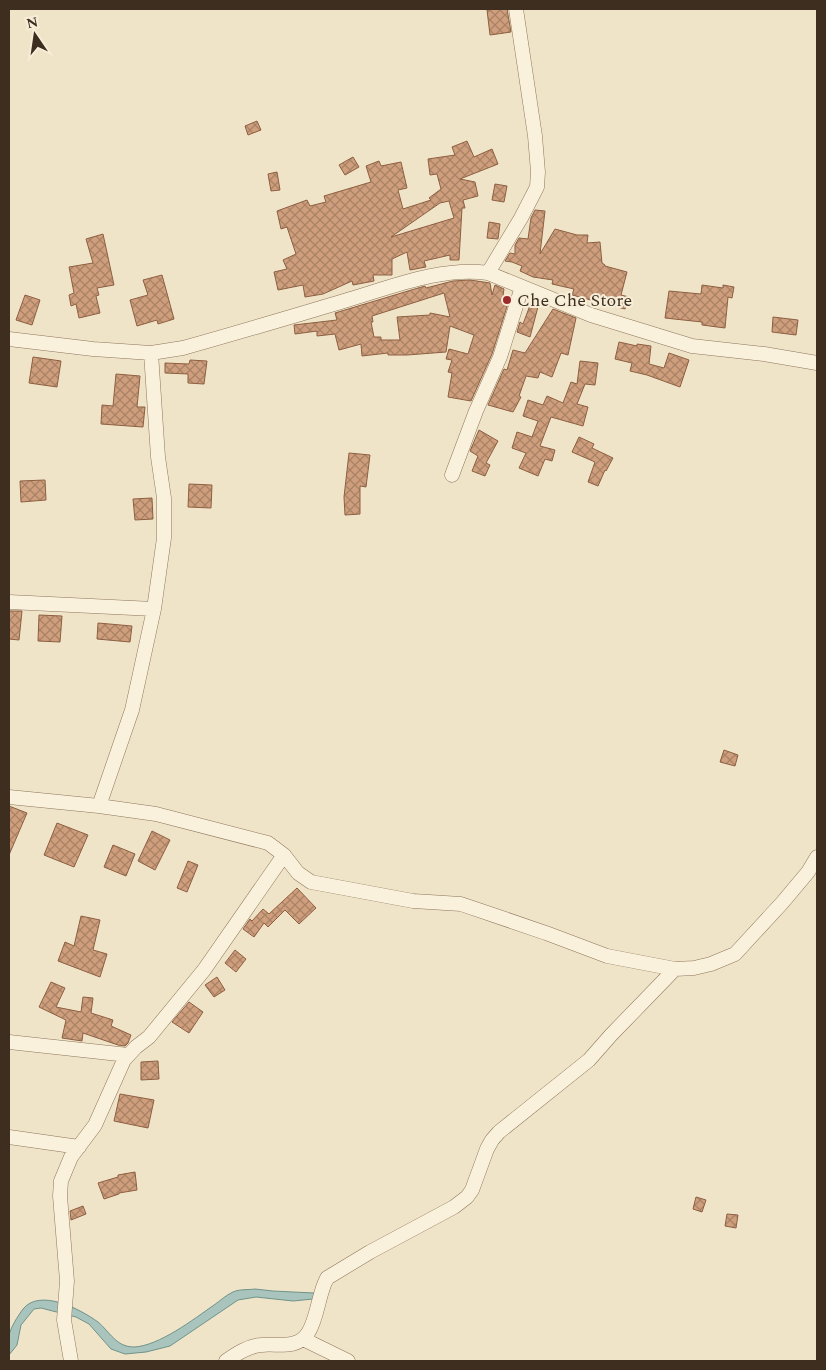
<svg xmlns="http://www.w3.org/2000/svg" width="826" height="1370" font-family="Spectral,serif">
	<defs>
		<pattern id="building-cross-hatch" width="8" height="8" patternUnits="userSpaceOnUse" patternTransform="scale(1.25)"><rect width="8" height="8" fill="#cf9f7d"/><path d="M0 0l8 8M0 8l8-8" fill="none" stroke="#a98266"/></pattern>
	</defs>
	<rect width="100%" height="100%" fill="#f0e4c8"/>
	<path fill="#a9c4bc" stroke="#6f938a" d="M255,1289L273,1291L314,1293L313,1299L293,1301L256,1297L238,1300L170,1346L146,1352L125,1354L111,1349L89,1324L76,1317L41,1308L34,1309L21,1325L17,1345L9,1355C9,1349 8,1342 9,1336C10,1328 18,1316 23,1309C40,1288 80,1309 98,1322C110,1332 116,1347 134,1347C159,1346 194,1319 214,1305C220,1301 226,1295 233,1292C239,1289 249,1290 255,1289Z"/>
	<path fill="url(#building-cross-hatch)" stroke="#8d5f41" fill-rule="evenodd" d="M496,9H507L511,32L490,35L487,10Z
		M257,121L261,130L248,135L245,126Z
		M467,141L474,157L492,149L498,164L460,179L475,182L478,196L463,200L465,208H462L459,260H450V255L424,261L426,267L410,270L407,252L392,259V275H373L374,281L353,285L352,281L323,294L305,297L303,285L278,290L274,272L287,269L283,260L296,254L287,227L281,229L277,211L307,200L310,206L326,202L324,196L371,182L366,166L379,161L381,166L401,162L407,188L398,190L403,209L431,200L429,198L441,189L437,174L430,175L428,159L455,155L452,147ZM449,201L454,218L391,237L440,203Z
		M353,157L359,167L345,175L339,165Z
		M277,172L280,190L271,191L268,174Z
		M495,184L507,186L504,202L492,200Z
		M535,210L545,211L540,254L555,229L577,235H588L587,243L600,242L602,263L605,265V266L627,272L621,295L629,297L625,309L572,295L574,289L552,284L553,280L533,277L520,271L522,266L512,262L505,261L510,253L515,254V245L519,238L528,239L531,218Z
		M489,222L500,224L498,239L487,238Z
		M103,234L114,285L97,288L99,295L96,296L100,313L79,318L76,304L71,306L69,295L74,293L69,267L93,263L86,239Z
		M162,275L174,319L158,324L157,320L137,326L130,300L148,295L143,280Z
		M470,280L490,283L492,295L495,285L504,289L503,295L510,297L492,354L471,401L448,397L452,373L448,372L452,360L446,359L449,349L468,354L474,335L450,326L446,352L407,355H388V353L362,356L361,344L339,350L335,334L317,336V331L295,334L294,325L337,320L335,313L418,288L425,286L426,288L453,281ZM444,293L450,317L430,313V315L397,317L400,340H381V337H374L371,322H373L372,316Z
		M702,285L723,288V285L734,287L732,298L728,297L725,328L702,325V322L665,318L669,291L701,294Z
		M25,295L40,300L32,325L16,320Z
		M532,300L539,303L530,337L517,332L520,322L523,324Z
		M553,309L576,318L568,355L561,353L552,377L540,372L538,378L526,376L519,396L521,397L513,412L488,405L504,369L507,370L513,350L525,353Z
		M773,317L798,320L796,335L772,332Z
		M619,342L637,346V344L651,346L649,364L664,368L669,353L689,360L680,387L647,375L630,371L632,363L615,359Z
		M33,357L61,361L57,387L29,383Z
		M190,360L207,361L204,384L188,383V374L165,373V363L189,364Z
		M580,361L598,363L595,385L585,384L577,404L588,407L583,426L551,417L540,446L555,450L552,461L545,459L538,476L519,468L526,453L512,448L517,432L532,437L538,421L523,416L528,400L543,405L547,396L563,403L571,382L577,384Z
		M116,374L140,376L137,407H145L143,427L101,424L102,405L113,406Z
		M479,430L498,441L486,463L490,465L485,476L472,471L478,456L470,451Z
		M579,437L594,444L592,448L613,458L606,471L605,470L598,486L588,482L595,462L572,452Z
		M349,453L370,455L366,487L360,486V514L345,515L344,497Z
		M45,480L46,500L21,502L20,481Z
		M189,484L212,485L211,508L188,507Z
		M152,498L153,519L135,520L133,499Z
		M9,611H22L19,640L9,639Z
		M39,615L62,616L60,642L38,641Z
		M98,623L132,626L130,642L97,639Z
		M724,750L738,755L735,766L720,762Z
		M9,806L27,813L9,855Z
		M57,823L88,835L74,867L44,855Z
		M152,831L170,840L155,870L138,861Z
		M113,845L135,854L126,876L104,867Z
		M188,861L198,865L187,892L177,888Z
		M297,888L316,908L299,924L285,910L268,927L264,923L254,937L243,929L250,919L252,921L263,909L269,914Z
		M81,916L100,920L93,950L107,954L100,977L58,961L65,942L74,946Z
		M235,950L246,959L236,972L225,963Z
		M217,977L225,990L214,997L205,985Z
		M51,982L65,988L56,1007L81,1012L83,997L93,998L91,1013L113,1020L111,1026L131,1035L128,1043L125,1046L118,1045L83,1033L82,1041L62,1038L66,1020L39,1007Z
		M189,1002L203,1012L189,1033L172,1022Z
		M158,1061L159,1079L141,1080V1062Z
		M120,1094L154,1100L148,1128L114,1121Z
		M135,1172L137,1190L119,1193V1194L104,1199L98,1183L118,1177V1175Z
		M696,1197L706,1200L702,1212L693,1209Z
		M83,1206L86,1214L71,1220L70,1211Z
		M727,1214L738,1215L736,1228L725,1226Z"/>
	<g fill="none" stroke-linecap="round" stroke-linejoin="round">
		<g stroke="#8d765c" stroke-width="15">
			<path id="minor" d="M488,273L521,218L537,187L538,172L535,136L516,9
				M9,339L93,349L151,353L183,348C237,333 290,317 344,301C389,288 442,266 488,273L591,315L692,346L764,354L817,363
				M452,475L476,411L500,357L522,287
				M9,602L154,609
				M9,797L99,806L132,710L154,609L164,538V498L158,457L151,353
				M99,806L156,814L268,843L284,855L298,873L311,882L413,901L461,904L546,933L607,956L675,969L694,968L711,964L735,954L782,903L808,872L817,857
				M9,1042L128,1055
				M9,1137L79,1147
				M303,1339L348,1361
				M71,1361L64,1320L67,1281L60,1196L61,1181L71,1157L95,1125L124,1060L136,1047L149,1037L204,970L284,855
				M226,1361C236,1354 248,1346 261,1345C277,1343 297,1350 308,1333C318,1317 318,1295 327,1278L370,1252L454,1207L467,1197L472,1190L487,1149L492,1140L499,1132L589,1060L611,1035L675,969"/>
		</g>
		<use href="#minor" stroke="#faf1dc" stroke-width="14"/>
	</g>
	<circle fill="#9e2a2b" stroke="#f7eed8" stroke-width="2" cx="507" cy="300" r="5"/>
	<g text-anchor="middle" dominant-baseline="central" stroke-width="4" stroke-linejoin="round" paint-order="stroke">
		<g font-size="18" fill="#3d2e20" stroke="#f7eed8" text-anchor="start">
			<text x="517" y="300">Che Che Store</text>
		</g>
	</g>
	<rect width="826" height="1370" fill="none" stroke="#3d2e20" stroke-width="20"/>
	<g transform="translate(35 35) rotate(347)" stroke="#f7eed8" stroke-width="4" paint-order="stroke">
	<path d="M0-4L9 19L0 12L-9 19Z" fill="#3d2e20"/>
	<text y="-8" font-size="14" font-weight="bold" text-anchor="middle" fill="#3d2e20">N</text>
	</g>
</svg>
